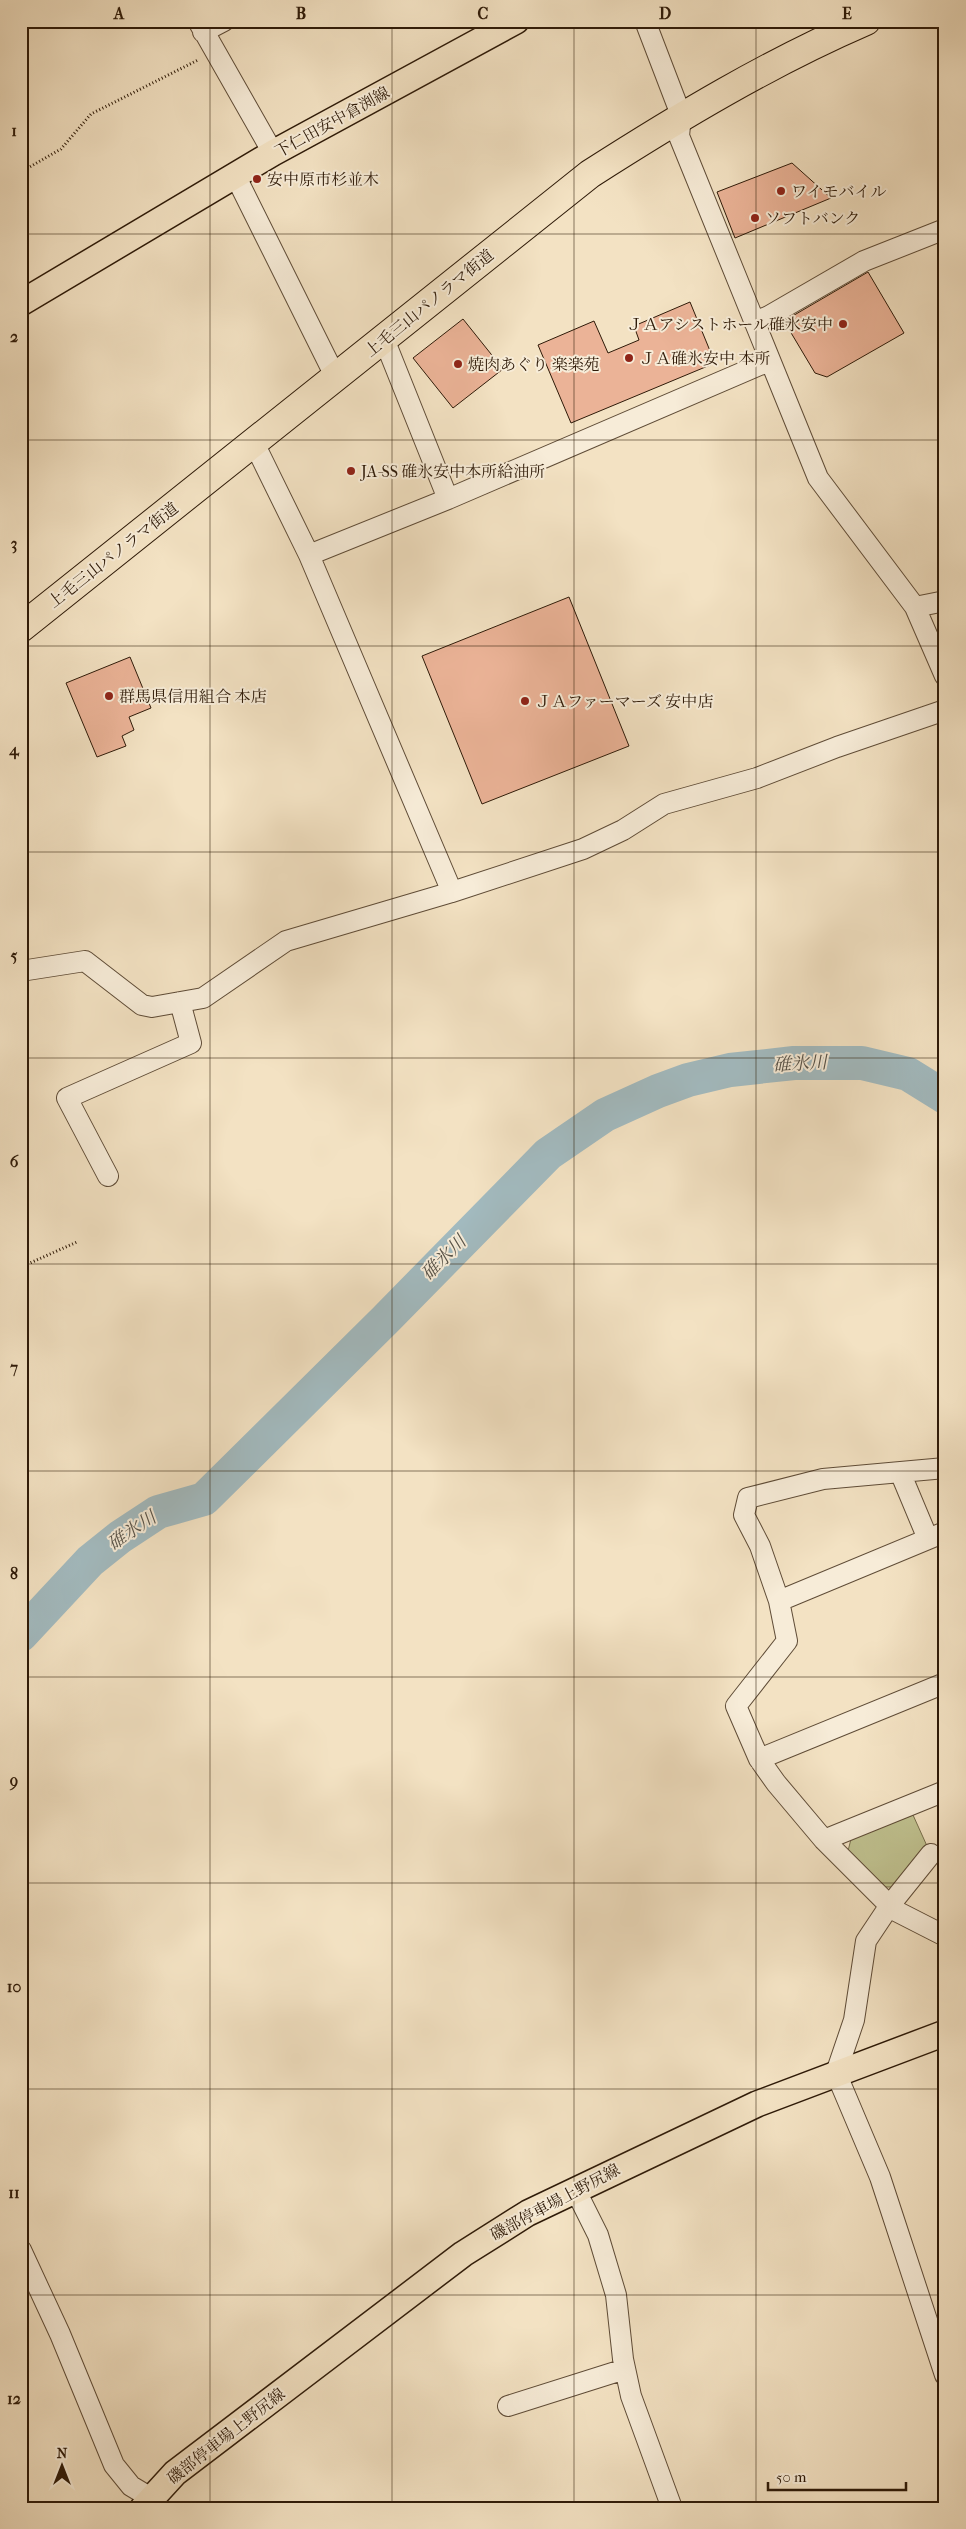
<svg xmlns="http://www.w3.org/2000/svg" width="966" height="2529" font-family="'IM FELL French Canon','Noto Serif JP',serif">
	<rect width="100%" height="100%" fill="#f3e2c3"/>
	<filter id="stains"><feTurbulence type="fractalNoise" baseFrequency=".004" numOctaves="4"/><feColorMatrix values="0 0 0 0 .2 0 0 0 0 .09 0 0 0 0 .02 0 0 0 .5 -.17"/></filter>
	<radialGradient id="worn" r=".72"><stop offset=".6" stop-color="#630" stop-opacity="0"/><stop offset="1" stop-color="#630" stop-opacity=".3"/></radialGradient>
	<path fill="#c0c290" stroke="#776e4c" d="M913,1815L927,1846L899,1887H885L848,1851L851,1839Z"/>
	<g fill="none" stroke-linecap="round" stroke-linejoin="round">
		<path stroke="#a2babf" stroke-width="34" d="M21,1635L90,1561L120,1537L158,1512L204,1499L385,1320L548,1154L605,1115L658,1091L688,1080L730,1070L794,1063H862L908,1074L945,1097"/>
	</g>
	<path fill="#ebb397" stroke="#2e1a08" d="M792,163L831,198L735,238L717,192Z
		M868,272L904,333L827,377L815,373L784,321Z
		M690,302L715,363L571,423L538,345L594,321L608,353L639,340L634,326Z
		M463,319L503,369L453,408L413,358Z
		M569,597L629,746L482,804L422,656Z
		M130,657L151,708L129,717L134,730L122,736L126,746L97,757L66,683Z"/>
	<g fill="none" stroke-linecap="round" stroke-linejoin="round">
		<g stroke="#5f4c37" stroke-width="22">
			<path id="minor" d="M198,21L273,153
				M645,21L681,115L679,136L818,478L915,607L945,676
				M203,32L224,21
				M235,175L336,378
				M754,322L769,316L864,261L945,229
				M384,339L448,499
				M309,555L448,499L769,361
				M915,607L945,601
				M452,892L583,849L623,830L664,804L757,778L837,747L945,710
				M21,971L85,961L142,1005L152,1007L203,998L286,941L452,892L309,555L254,443
				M108,1176L67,1098L191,1043L180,1002
				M945,1468L823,1479L748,1498L744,1515L760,1546L779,1601L787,1641L736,1706L759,1759L776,1783L824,1840L894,1910L945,1936
				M900,1472L928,1539
				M779,1601L945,1532
				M759,1759L945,1683
				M824,1840L945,1791
				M931,1854L890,1905L866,1941L854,2020L836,2073L880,2177L945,2375
				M575,2189L598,2235L616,2295L623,2359L631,2396L672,2508
				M21,2250L60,2334L114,2465L131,2486L151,2498
				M508,2406L625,2369"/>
		</g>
		<g stroke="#2e1a08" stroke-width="28">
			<path id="major" d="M21,303L273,153L516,21
				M143,2508L175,2473L463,2254L528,2213L757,2104L945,2033"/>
		</g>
		<g stroke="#2e1a08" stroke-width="30">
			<path id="highway" d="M21,628L590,174C679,117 769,63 866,21"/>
		</g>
		<path stroke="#2e1a08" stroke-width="3" stroke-dasharray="1 2.5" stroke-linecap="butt" d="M21,172L61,149L91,114L198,60
			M21,1267L77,1242"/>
		<use href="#minor" stroke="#f7ecd8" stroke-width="20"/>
		<use href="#major" stroke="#f3e2c3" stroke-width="25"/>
		<use href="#highway" stroke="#f3e2c3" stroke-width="28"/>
	</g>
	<path fill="none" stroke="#2e1a08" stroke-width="1" stroke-opacity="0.55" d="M210,21V2508M392,21V2508M574,21V2508M756,21V2508M21,234H945M21,440H945M21,646H945M21,852H945M21,1058H945M21,1264H945M21,1471H945M21,1677H945M21,1883H945M21,2089H945M21,2295H945"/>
	<g fill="#8f2418" stroke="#f7ecd8" stroke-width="2">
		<circle cx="257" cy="179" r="5"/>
		<circle cx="781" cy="191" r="5"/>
		<circle cx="755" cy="218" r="5"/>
		<circle cx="843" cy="324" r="5"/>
		<circle cx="629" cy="358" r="5"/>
		<circle cx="458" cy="364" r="5"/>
		<circle cx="351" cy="471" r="5"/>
		<circle cx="109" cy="696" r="5"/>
		<circle cx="525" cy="701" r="5"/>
	</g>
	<g text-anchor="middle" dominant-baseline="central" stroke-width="4" stroke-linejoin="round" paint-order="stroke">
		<g font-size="16" fill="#2e1a08" stroke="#f7ecd8">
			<text transform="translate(332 122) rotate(-29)">下仁田安中倉渕線</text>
			<text transform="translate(429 303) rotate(-39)">上毛三山パノラマ街道</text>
			<text transform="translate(113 555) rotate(-38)">上毛三山パノラマ街道</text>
			<text transform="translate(555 2202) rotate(-28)">磯部停車場上野尻線</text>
			<text transform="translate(226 2436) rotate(-38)">磯部停車場上野尻線</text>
		</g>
		<g font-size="16" fill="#2e1a08" stroke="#f7ecd8" text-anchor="start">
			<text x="267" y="179">安中原市杉並木</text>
			<text x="791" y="191">ワイモバイル</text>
			<text x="765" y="218">ソフトバンク</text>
			<text x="833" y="324" text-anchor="end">ＪＡアシストホール碓氷安中</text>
			<text x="639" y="358">ＪＡ碓氷安中 本所</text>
			<text x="468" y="364">焼肉あぐり 楽楽苑</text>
			<text x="361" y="471">JA-SS 碓氷安中本所給油所</text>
			<text x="119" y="696">群馬県信用組合 本店</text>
			<text x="535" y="701">ＪＡファーマーズ 安中店</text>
		</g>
		<g font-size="18" font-style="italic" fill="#575248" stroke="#f7ecd8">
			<text transform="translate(800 1064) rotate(-3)">碓氷川</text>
			<text transform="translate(444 1258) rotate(-45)">碓氷川</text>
			<text transform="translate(132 1531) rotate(-34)">碓氷川</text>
		</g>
	</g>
	<rect width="966" height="2529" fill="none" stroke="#f3e2c3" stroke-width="55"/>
	<g transform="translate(62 2466)" stroke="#f7ecd8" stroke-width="4" paint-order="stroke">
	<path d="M0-4L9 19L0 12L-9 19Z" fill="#2e1a08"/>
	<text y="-8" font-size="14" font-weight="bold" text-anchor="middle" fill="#2e1a08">N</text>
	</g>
	<path d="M768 2482v8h138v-8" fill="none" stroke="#2e1a08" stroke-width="2.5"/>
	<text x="776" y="2482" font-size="15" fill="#2e1a08" stroke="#f7ecd8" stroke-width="4" paint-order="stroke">50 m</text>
	<rect x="28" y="28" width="910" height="2474" fill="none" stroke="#2e1a08" stroke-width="2"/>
	<g font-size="16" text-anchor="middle" font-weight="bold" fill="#2e1a08">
		<text x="119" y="19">A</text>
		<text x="301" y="19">B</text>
		<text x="483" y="19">C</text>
		<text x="665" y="19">D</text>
		<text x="847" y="19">E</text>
		<text x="14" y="136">1</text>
		<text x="14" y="342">2</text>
		<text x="14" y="549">3</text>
		<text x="14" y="755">4</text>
		<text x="14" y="961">5</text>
		<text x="14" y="1167">6</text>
		<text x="14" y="1373">7</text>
		<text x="14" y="1579">8</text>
		<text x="14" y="1786">9</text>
		<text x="14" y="1992">10</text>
		<text x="14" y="2198">11</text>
		<text x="14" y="2404">12</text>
	</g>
	<rect width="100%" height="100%" filter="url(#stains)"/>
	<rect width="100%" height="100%" fill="url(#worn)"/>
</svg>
